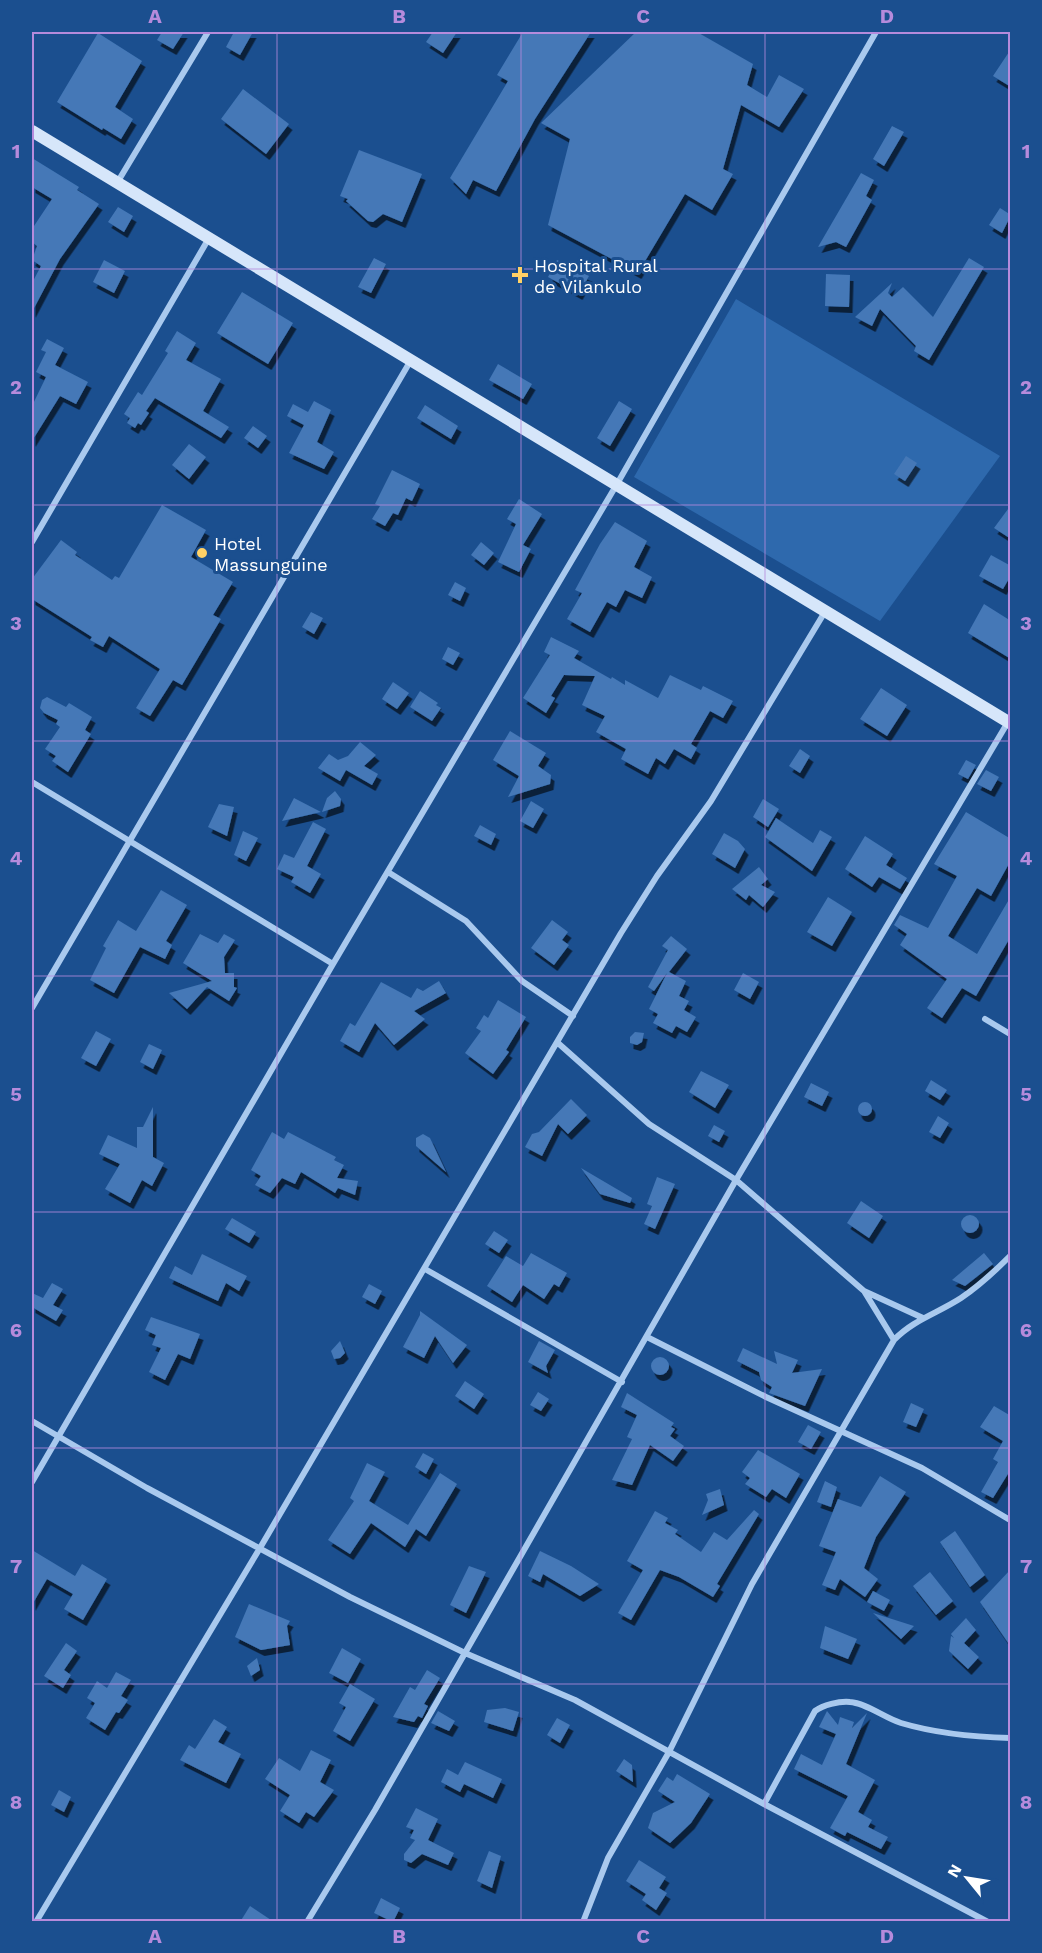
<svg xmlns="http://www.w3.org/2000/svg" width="1042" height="1953" font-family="'Work Sans',sans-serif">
	<defs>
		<filter id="shadow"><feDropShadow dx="3.5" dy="6" stdDeviation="0" flood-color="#0009"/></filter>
	</defs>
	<rect width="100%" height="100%" fill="#1b4f8f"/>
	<path fill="#2e69ad" d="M736,299L1000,456L880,621L634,477Z"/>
	<path fill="#4478b7" filter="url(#shadow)" d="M162,32H184L173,49L157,40Z
		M234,32H253L240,55L226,47Z
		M433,32H457L443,53L426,42Z
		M523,32H591L535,119L496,191L473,180L466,194L450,178L508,81L497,75Z
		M636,32H697L753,64L747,85L767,97L779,75L804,89L779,127L741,105L723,169L733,174L712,210L685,194L638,273L548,225L570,139L541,123Z
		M98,33L142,61L115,107L133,119L121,139L103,128L102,130L57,102Z
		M1011,49V87L993,76Z
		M243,89L289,124L266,154L221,119Z
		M892,126L904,132L884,166L873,159Z
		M359,150L422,174L402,222L383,214L373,222L368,221L346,201L348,199L340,196Z
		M32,158L79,187L77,190L99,204L60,259L32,312V283L41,266L32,260L37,246L32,242V229L52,199L32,187Z
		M861,173L874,180L866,196L872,200L846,247L836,242L818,247Z
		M118,207L133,216L124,232L108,222Z
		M1000,208L1011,215L1002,233L989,225Z
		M374,258L386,264L371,293L358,287Z
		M969,258L984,267L929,360L914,351L916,346L880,309L872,326L855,317L892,283L888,293L892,297L903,287L933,317Z
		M104,260L125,271L114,293L93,282Z
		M557,260L589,276L579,294L548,277Z
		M826,274L850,275L849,307L825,306Z
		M242,292L293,323L268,364L217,333Z
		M177,331L196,343L186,360L221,379L203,411L229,427L221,438L155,398L146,411L149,413L141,425L138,423L135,428L127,423L130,418L124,414L138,392L142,395L168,353L165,351Z
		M47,339L64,348L55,365L88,382L76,404L60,396L32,441V406L46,377L36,372L46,352L41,350Z
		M498,364L532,384L523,399L489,380Z
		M314,401L331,410L317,442L334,452L324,469L289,453L304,425L287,416L293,404L308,412Z
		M619,401L632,409L610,446L597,438Z
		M425,405L458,426L451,439L417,418Z
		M253,426L267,436L258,448L244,438Z
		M189,444L206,457L189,479L172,465Z
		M906,456L917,463L905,481L894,474Z
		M392,470L420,484L412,501L406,498L398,515L393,513L385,526L372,519L380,506L375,504Z
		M519,499L542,514L523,545L531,549L519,572L498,562L516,524L507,519Z
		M162,505L206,530L191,557L233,582L213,615L221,619L182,685L173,680L150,716L136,708L160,669L109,636L103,647L90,640L92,637L32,599V579L61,540L77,552L75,555L112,580L115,576L119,578Z
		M1011,505V539L994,528Z
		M615,522L647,541L634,567L652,577L642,598L625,590L616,607L607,602L590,632L567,619L582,593L575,590L600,544Z
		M481,542L494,553L484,565L471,555Z
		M991,555L1011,566V575L1003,589L979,576Z
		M455,582L466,588L460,601L448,595Z
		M984,604L1011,621V659L968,633Z
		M311,612L323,618L314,634L302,627Z
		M551,637L579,651L574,658L611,679L612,677L625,685V680L658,698L670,675L701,690L703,686L733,701L723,718L710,711L691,744L697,748L691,759L674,749L665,764L656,758L648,774L621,759L626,749L596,732L605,716L582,705L595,676L564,675L551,696L555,698L546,713L523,698L550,655L544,652Z
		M448,647L460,653L453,665L442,659Z
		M393,682L409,693L397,709L382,699Z
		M881,688L907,705L887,736L860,719Z
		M420,691L438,703L436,705L441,708L432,721L410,707Z
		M47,697L66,707L69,703L92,717L85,730L91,734L68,772L52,761L56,756L45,749L60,727L56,724L58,720L44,713L40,708L42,700Z
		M510,731L546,753L538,766L551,775L550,784L508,797L519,776L493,760Z
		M360,742L376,755L364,766L378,774L372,785L346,770L340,781L318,768L329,754L338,760L348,756Z
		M800,749L810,756L800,773L789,766Z
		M966,760L976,765L968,779L958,774Z
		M986,770L999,777L991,791L977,784Z
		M335,791L341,799L340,806L322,812L327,798Z
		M294,798L321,812L282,821Z
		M763,799L779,809L768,827L753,817Z
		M531,801L544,809L533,828L520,821Z
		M219,804L234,807L227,836L208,827Z
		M966,812L1011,839V860L991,896L977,888L948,936L977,954L1011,896V936L976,996L962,988L942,1018L927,1008L947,979L900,945L907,934L894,925L900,915L928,928L957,876L934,864Z
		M776,818L813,843L820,830L832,837L812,871L765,837Z
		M313,822L326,829L307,866L321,874L310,893L291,882L294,877L277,869L284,854L294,858Z
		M480,825L496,834L491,845L474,836Z
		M243,831L258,838L246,861L234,855Z
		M724,833L738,841L745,849L735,868L712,854Z
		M865,836L893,854L886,865L907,878L900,889L879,877L872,887L845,869Z
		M759,867L768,879L761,885L775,892L763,907L749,895L746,900L732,889Z
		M161,890L187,905L166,941L172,945L165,959L140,947L114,993L90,980L106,948L103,946L118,920L136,931Z
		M828,897L852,912L832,946L807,932Z
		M552,920L568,932L562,940L569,945L554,965L531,948Z
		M200,934L218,943L224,934L235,940L224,957L225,973H234V987L237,988L229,1001L207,987L187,1009L169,993L212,981L183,963Z
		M671,936L687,949L669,972L686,981L679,996L689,1001L684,1010L696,1017L687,1032L676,1026L672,1033L653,1023L658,1014L649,1009L667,973L654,991L648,987L668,950L662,946Z
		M743,973L759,982L750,999L734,990Z
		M439,981L446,993L414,1011L425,1019L394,1045L375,1023L359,1052L340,1041L350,1023L355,1026L381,982L411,998L417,988L423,991Z
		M498,1000L526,1017L506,1050L509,1052L493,1074L465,1053L481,1031L476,1028L484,1015L488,1018Z
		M96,1031L111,1039L96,1066L81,1058Z
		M635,1032L644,1033L642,1042L637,1045L630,1043V1037Z
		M149,1044L162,1050L153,1069L140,1062Z
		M701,1071L729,1085L715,1108L689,1092Z
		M931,1080L947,1090L940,1100L925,1091Z
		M811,1083L829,1092L822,1106L804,1097Z
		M571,1099L587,1115L568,1134L558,1124L542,1156L525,1147L532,1134L539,1132Z
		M858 1109a7 7 0 1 1 14 0a7 7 0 1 1-14 0Z
		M153,1107V1157L164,1163L152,1186L142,1180L130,1203L105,1189L120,1164L99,1154L108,1135L137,1148V1127H143Z
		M938,1116L949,1123L940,1138L929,1132Z
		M714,1125L725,1131L719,1142L708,1136Z
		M272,1132L284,1139L288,1132L336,1157L334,1160L344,1165L337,1178L358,1181L355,1195L338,1188L335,1193L301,1172L295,1184L282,1178L270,1193L255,1185L261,1176L251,1170Z
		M423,1134L430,1138L446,1172L416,1146V1138Z
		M581,1168L632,1198L630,1203L600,1194Z
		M657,1177L675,1184L655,1229L644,1224L652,1206L647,1204Z
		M861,1201L883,1216L869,1238L847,1223Z
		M961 1224a9 9 0 1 1 18 0a9 9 0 1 1-18 0Z
		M232,1218L256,1232L249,1243L225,1229Z
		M494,1231L508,1240L499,1253L485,1244Z
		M531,1253L567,1273L559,1287L554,1284L544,1299L523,1285L512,1302L487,1286L506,1256L523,1266Z
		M984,1253L993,1264L965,1286L952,1280Z
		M202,1254L247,1276L239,1291L226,1283L218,1301L169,1278L175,1266L192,1275Z
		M52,1283L63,1289L53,1305L63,1310L56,1321L32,1307V1293L43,1298Z
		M369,1284L382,1291L375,1304L362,1297Z
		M420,1311L467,1345L453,1363L435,1336L424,1358L403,1347L420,1315Z
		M151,1317L200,1334L190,1359L178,1354L165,1380L149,1372L161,1348L152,1345L156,1335L145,1330Z
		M340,1341L345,1353L340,1358L334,1359L331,1351Z
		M539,1341L555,1350L546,1366L548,1373L528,1362Z
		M743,1348L777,1364L774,1351L798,1360L792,1373L822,1369L805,1406L769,1393L772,1387L761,1380L759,1372L737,1361Z
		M651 1366a9 9 0 1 1 18 0a9 9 0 1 1-18 0Z
		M465,1381L484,1394L474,1409L455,1396Z
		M538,1392L549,1399L541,1411L530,1405Z
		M627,1393L674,1423L671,1427L675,1429L670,1436L684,1446L673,1461L650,1445L632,1485L612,1480L632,1439L627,1437L637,1415L621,1407Z
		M911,1403L924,1409L916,1427L903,1422Z
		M994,1406L1011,1416V1469L993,1498L981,1492L998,1462L993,1459L1003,1441L980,1427Z
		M808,1425L821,1432L811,1449L798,1442Z
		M758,1450L800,1474L786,1498L772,1489L766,1497L745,1484L750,1478L742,1472Z
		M423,1453L434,1459L426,1474L415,1467Z
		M367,1463L385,1472L369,1501L408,1525L440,1473L457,1484L426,1536L416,1529L405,1547L371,1523L350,1554L328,1540L354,1501L350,1498Z
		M880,1476L906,1492L876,1537L864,1568L878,1579L865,1597L840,1579L835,1590L822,1585L836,1552L819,1546L838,1499L861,1507Z
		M825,1481L837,1487L831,1507L817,1502Z
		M720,1489L724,1505L702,1515L708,1500L706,1494Z
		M754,1510L759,1514L717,1584L720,1586L713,1597L679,1577L660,1570L631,1620L618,1613L643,1570L627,1561L655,1511L668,1518L665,1523L678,1530L675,1534L701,1552L714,1532L727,1540Z
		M955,1531L985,1575L970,1587L940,1542Z
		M32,1550L75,1576L82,1564L107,1579L83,1620L64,1609L73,1594L47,1579L32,1605Z
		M540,1551L571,1566L599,1584L580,1596L543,1574L540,1582L528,1576Z
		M469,1566L486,1572L466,1613L450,1605Z
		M1011,1569V1647L980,1602Z
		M930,1572L953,1601L936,1615L913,1586Z
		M873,1591L890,1600L884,1611L867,1602Z
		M249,1604L290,1621L287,1626L290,1645L261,1650L235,1637Z
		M873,1613L914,1626L901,1639Z
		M966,1618L976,1630L964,1643L979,1657L968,1669L949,1651L951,1636L954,1638L951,1634Z
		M825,1626L857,1639L848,1659L820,1648Z
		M66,1643L77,1651L64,1670L71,1675L63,1688L44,1676Z
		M342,1648L361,1659L348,1683L329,1673Z
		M257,1658L260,1670L251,1676L247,1666Z
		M427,1670L440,1678L424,1704L428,1706L422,1718L418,1716L414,1722L393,1717L410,1687L415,1690Z
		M116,1672L131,1680L121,1696L128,1700L119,1713L116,1712L105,1730L86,1718L95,1703L87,1698L97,1681L107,1688Z
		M350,1684L375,1699L350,1741L333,1731L346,1707L339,1703Z
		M505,1708L519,1712L513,1731L484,1722L487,1710Z
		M438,1711L455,1721L449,1731L431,1723Z
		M827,1711L838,1725L840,1717L854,1722L852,1728L867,1713L846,1764L875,1780L858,1812L872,1820L868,1827L888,1837L881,1849L847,1832L845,1836L830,1828L848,1796L794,1769L801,1754L822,1765L836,1734L819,1727Z
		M557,1718L570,1725L560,1743L547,1735Z
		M214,1719L227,1727L218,1742L241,1754L226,1783L180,1760L189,1745L195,1749Z
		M311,1750L331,1760L320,1782L334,1790L314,1817L306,1812L299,1823L280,1811L290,1795L265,1779L279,1758L300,1771Z
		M624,1759L632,1765L633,1782L616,1771Z
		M465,1762L502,1779L493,1798L464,1784L460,1792L441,1782L447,1769L458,1775Z
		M677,1774L710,1794L691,1823L670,1843L648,1828L653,1813L675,1802L658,1791L667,1777L673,1781Z
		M59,1790L71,1797L64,1812L51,1805Z
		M416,1808L438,1819L428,1840L454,1853L448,1865L422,1854L411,1863L404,1860V1854L415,1840L410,1838L414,1830L406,1827Z
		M489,1851L501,1856L492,1888L477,1881Z
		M639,1860L666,1877L659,1888L667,1893L656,1910L642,1900L646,1894L626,1881Z
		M381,1898L400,1908L393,1922L374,1913Z
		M250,1906L274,1922H240Z"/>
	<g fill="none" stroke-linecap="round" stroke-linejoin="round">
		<path stroke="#a9c9ee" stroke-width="6" d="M117,183L208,32
			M32,542L209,238
			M32,782L333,964
			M388,872L466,921L522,981L573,1016
			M32,1008L411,360
			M985,1019L1010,1034
			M558,1043L649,1124L736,1180L864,1291L923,1318
			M425,1269L622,1382
			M864,1291L894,1340
			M647,1337L766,1397L922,1468L1010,1520
			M32,1421L147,1488L350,1597L465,1653L575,1700L764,1804L988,1922
			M32,1482L333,964L617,484L876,32
			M764,1804L815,1711C823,1705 839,1701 850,1702C866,1703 885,1718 901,1723C938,1734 973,1737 1010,1738
			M36,1922L260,1548L621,933L657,876L711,801L826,610
			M307,1922L375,1810L736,1180L1008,722
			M583,1922L608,1858L669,1752L752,1584L894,1340C913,1320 938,1313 961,1298C979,1286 995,1271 1010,1256"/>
		<path stroke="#d6e6fa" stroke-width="12" d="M32,131L1010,723"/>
	</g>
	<path fill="none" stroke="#b68bdc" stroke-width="1.5" stroke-opacity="0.55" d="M277,32V1922M521,32V1922M765,32V1922M32,269H1010M32,505H1010M32,741H1010M32,976H1010M32,1212H1010M32,1448H1010M32,1684H1010"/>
	<g fill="#ffd166" stroke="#1b4f8f" stroke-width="2">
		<path d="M517 266h6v6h6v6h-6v6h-6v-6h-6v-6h6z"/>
		<circle cx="202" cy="553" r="6"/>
	</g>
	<g text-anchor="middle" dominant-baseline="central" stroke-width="6" stroke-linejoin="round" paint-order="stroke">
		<g font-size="18" fill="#fff" stroke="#1b4f8f" text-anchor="start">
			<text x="534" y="265">Hospital Rural<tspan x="534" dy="21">de Vilankulo</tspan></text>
			<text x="214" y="543">Hotel<tspan x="214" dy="21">Massunguine</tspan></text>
		</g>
	</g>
	<rect width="1042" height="1953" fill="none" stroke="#1b4f8f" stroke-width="66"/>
	<g transform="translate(967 1878) rotate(300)" stroke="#1b4f8f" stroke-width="4.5" paint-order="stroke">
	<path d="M0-4.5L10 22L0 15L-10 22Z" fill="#ffffff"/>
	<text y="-9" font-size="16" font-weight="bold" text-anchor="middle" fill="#ffffff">N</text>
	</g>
	<rect x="33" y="33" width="976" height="1887" fill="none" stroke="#b68bdc" stroke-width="2"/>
	<g font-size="20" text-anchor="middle" font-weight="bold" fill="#b68bdc">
		<text x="155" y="23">A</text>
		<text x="399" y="23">B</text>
		<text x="643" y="23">C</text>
		<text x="887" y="23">D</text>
		<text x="16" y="158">1</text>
		<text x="1026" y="158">1</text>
		<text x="16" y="394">2</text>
		<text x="1026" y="394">2</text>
		<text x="16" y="630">3</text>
		<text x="1026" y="630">3</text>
		<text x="16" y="865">4</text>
		<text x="1026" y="865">4</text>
		<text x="16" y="1101">5</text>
		<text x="1026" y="1101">5</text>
		<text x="16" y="1337">6</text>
		<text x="1026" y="1337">6</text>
		<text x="16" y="1573">7</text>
		<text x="1026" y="1573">7</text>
		<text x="16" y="1809">8</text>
		<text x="1026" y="1809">8</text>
		<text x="155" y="1943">A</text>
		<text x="399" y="1943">B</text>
		<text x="643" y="1943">C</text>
		<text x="887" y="1943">D</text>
	</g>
</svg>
